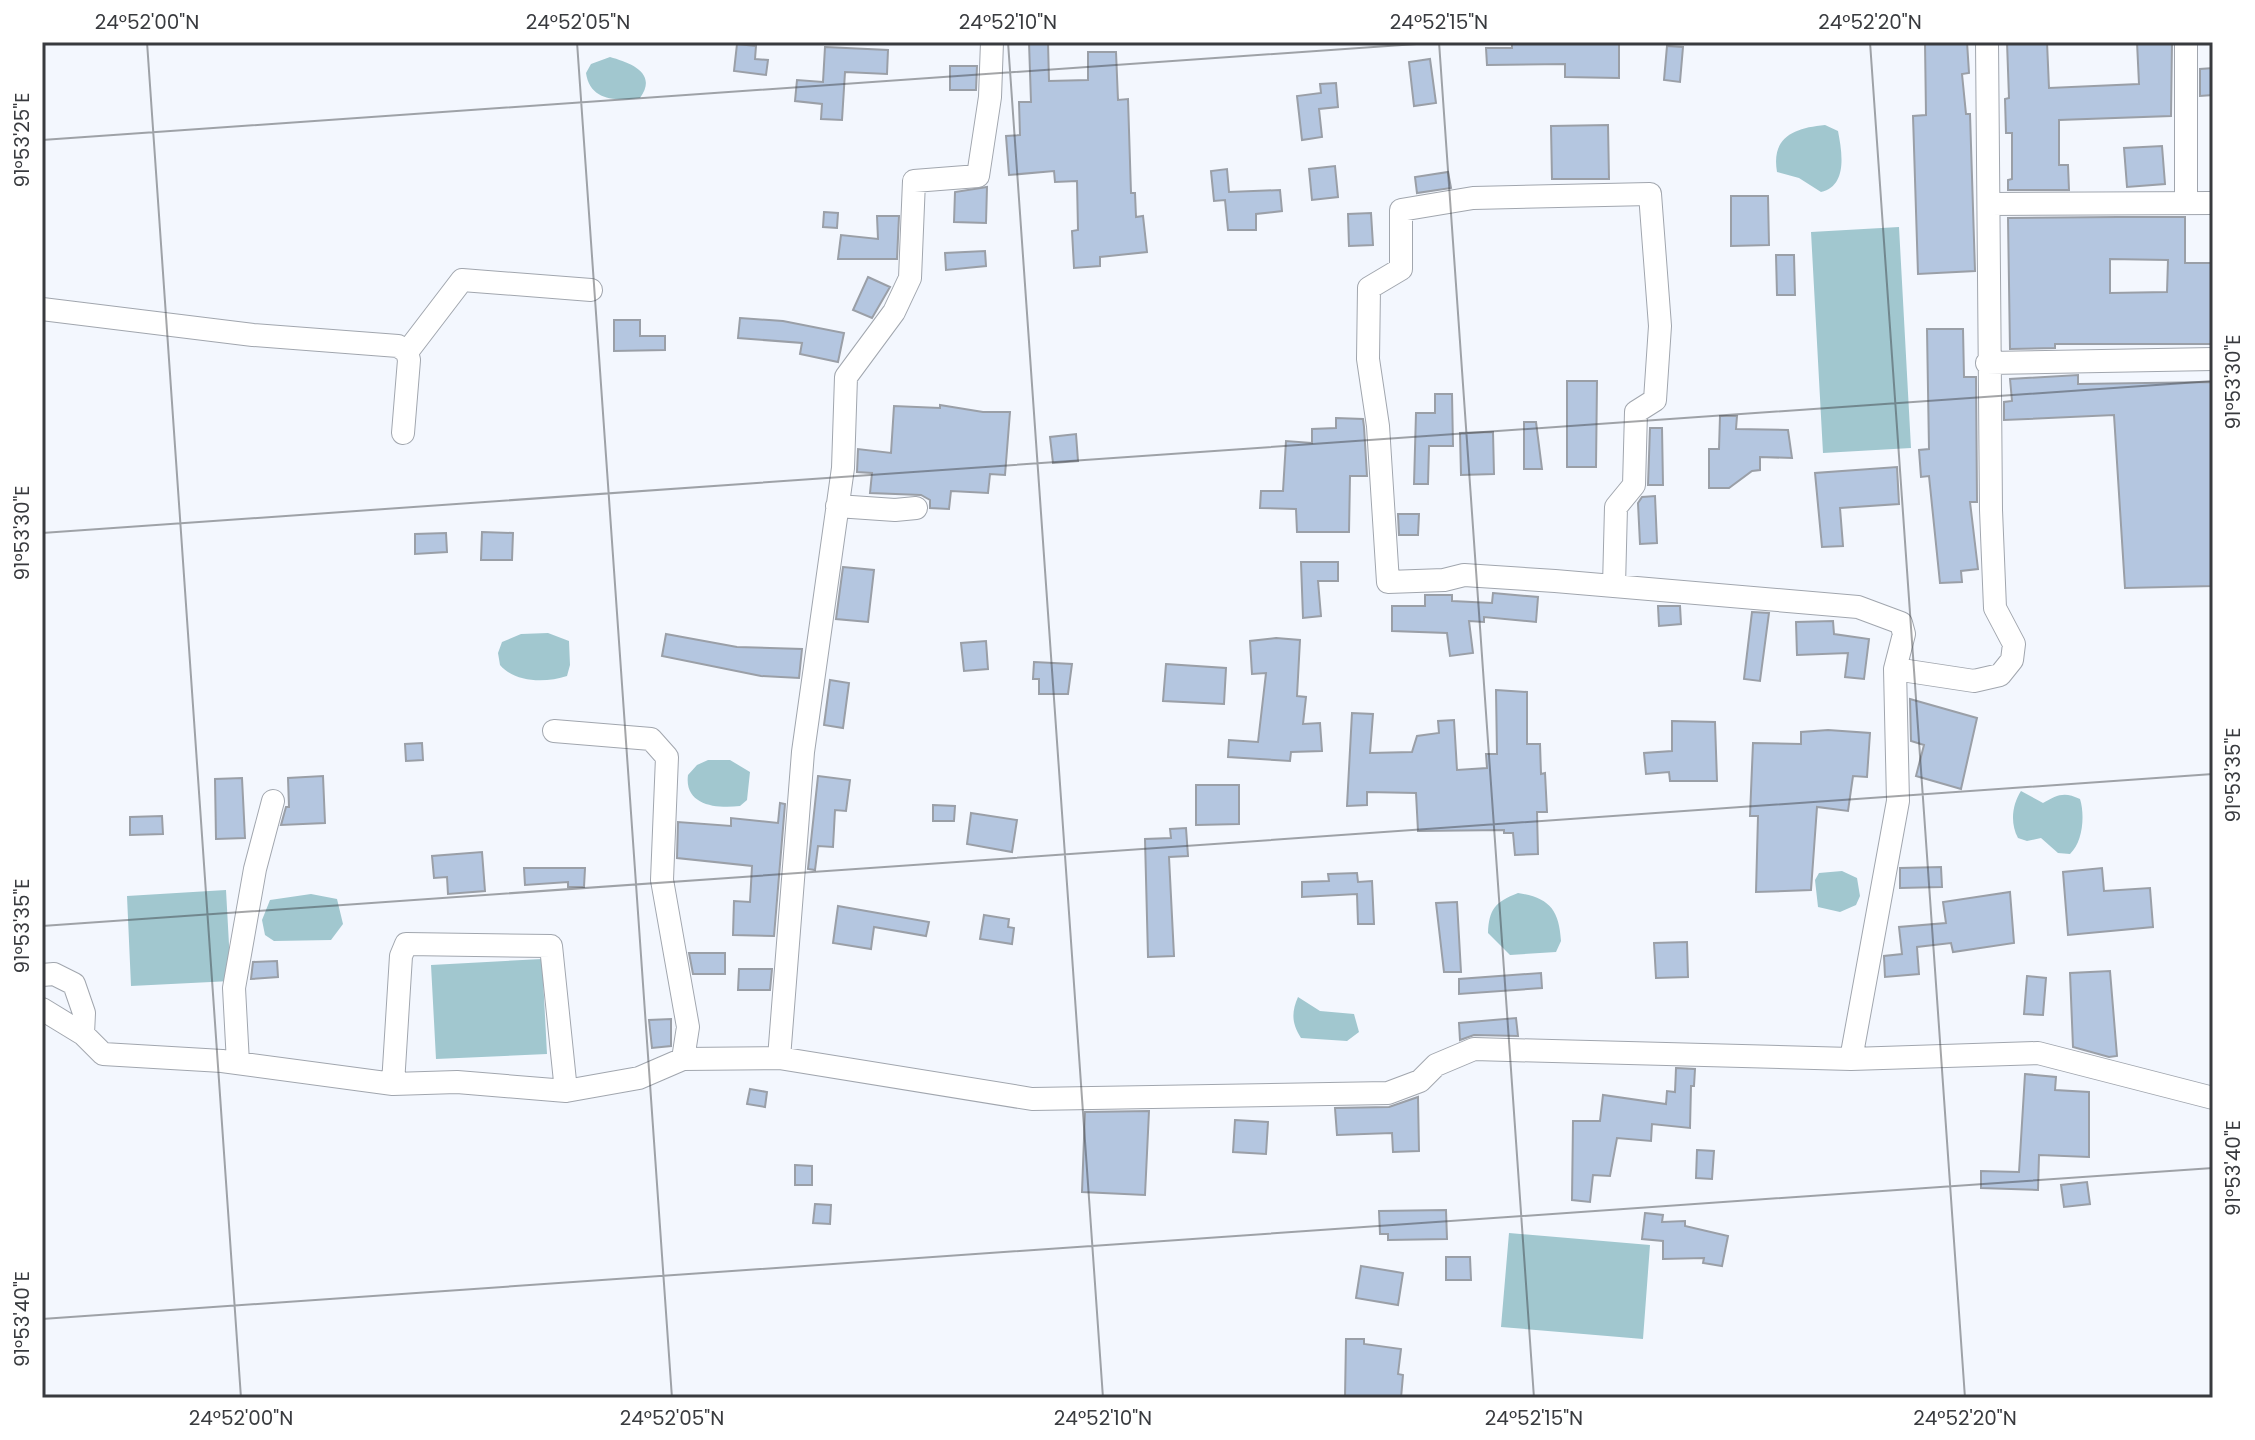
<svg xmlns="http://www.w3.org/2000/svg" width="2255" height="1440" font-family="Poppins,sans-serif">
	<rect width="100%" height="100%" fill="#f3f7fe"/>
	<path fill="#a1c7cf" d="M610,57C631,63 658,73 640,98C616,101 590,101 586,73L591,64Z
		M1825,125L1838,131C1842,152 1848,186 1821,192L1799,178L1777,172C1771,137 1794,128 1825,125Z
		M1899,227L1911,448L1823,453L1811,232Z
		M548,633L569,641L570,665L567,676C546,683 515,683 500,665L498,653L502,642L521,634Z
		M708,760H730L750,772L747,800L740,806C716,809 684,805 688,775L697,765Z
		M2021,791L2043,803C2057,795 2064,791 2080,799C2085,815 2083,842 2070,854L2058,853L2041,838L2027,841L2018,838C2010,823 2012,805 2021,791Z
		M1842,871L1857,878L1860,896L1856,905L1840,912L1818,907L1815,880L1819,873Z
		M226,890L231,981L131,986L127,896Z
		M1518,893C1549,898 1559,909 1561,941L1556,952L1510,955L1488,933C1489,909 1495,902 1518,893Z
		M311,894L337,899L343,924L331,940L274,941L265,935L262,920L270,900Z
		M542,959L547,1054L436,1059L431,965Z
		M1298,997L1320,1011L1354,1014L1359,1032L1347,1041L1301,1038C1292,1024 1291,1013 1298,997Z
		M1509,1233L1650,1245L1643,1339L1501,1327Z"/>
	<path fill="#b4c6e0" stroke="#9a9fa7" stroke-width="2" fill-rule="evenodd" d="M1029,42H1048L1049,81L1088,80V52H1116L1118,100L1128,99L1131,193H1135L1136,217L1143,216L1147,252L1100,257V266L1074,268L1072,231L1078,230L1077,181L1055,182L1054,171L1009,175L1006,136L1020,135L1019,102H1031Z
		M1512,42H1619V78L1565,77V64L1487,65L1486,48H1512Z
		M1925,42H1967L1969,73L1962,74L1966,114H1970L1975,271L1918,274L1913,116L1926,115Z
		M2007,42H2047L2049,88L2139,84L2137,42H2172L2171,116L2059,120V165H2068L2069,190H2008V180L2012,179V133H2006L2005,99L2009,98Z
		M737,44L756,46L755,59L768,60L766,75L734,71Z
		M1667,46L1683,47L1680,82L1664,80Z
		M825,47L888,50L887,74L845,72L842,120L821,119L822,104L795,101L797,80L823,82Z
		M1430,59L1436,103L1414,106L1409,62Z
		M950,66H977L976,90H950Z
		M2213,68V95L2200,96V69Z
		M1336,83L1338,107L1319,109L1322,137L1302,140L1297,96L1321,93L1320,84Z
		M1608,125L1609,179H1552L1551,126Z
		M2162,146L2165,184L2127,187L2124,148Z
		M1335,166L1338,197L1312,200L1309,169Z
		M1227,169L1229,192L1280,190L1282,211L1256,214V230H1228L1225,200L1214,201L1211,171Z
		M1448,172L1451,188L1417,193L1415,177Z
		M987,187L986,223L954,222L955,192Z
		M1731,196H1768L1769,245L1731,246Z
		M824,212L838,213L837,228L823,227Z
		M1371,213L1373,245L1349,246L1348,214Z
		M877,216H899L897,259H838L841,235L878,239Z
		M2118,217H2185V263H2213V344H2055V348L2010,349L2008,218ZM2110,259L2168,260L2167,292L2110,293Z
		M985,251L986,266L946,270L945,253Z
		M1776,255H1794L1795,295H1777Z
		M868,277L890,287L872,318L853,310Z
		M740,318L783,321L844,333L838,362L800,354L802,343L738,338Z
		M614,320H640V336H665V350L614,351Z
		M1927,329H1963L1964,377H1976L1977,502H1970L1978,569L1961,571L1962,582L1940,583L1929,476L1921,477L1919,450L1929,449Z
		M2078,375V384L2213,382V586L2125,588L2114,415L2004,420V402L2012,401L2010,379Z
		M1567,381H1597L1596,467H1567Z
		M1435,394H1452L1453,446H1429L1428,484H1414L1416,413H1435Z
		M940,405L983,412H1010L1005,475L990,474L988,493L951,491L949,509L930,508V500L921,495L870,493L872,473L857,472L858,449L891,453L894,406L940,408Z
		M1720,416H1737L1736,429L1788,430L1792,458L1760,457V470L1752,471L1729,488H1709V449H1719Z
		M1336,418L1363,419L1364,427L1367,476H1350L1349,532H1297L1296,509L1260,508L1261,491H1283L1286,441L1312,443V429L1336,428Z
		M1524,422H1536L1542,469H1524Z
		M1650,428H1662L1663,485H1648Z
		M1493,432L1494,474L1461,475L1460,433Z
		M1076,434L1078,461L1053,463L1050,437Z
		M1897,467L1899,504L1840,508L1843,546L1822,547L1815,473Z
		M1655,496L1657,543L1640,544L1638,503L1642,497Z
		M1398,514H1419L1418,535H1399Z
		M482,532L513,533L512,560H481Z
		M446,533L447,552L415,554V534Z
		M1301,562H1338V581H1318L1321,616L1303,618Z
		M843,567L874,570L868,622L836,619Z
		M1493,593L1538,597L1536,622L1484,617V622L1469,621L1473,653L1450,656L1447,633L1392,631V606H1425V595H1452V601L1492,603Z
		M1658,606H1680L1681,624L1659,626Z
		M1752,612L1769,613L1760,681L1744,679Z
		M1833,621L1834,634L1869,639L1864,679L1845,677L1848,653L1797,655L1796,622Z
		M666,634L737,647L802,649L799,678L761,676L662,656Z
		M1276,638L1300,640L1297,696L1306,697L1303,724L1320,723L1322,751L1291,752L1290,761L1228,757L1229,740L1258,742L1266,673L1252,674L1250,641Z
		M986,641L988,669L964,671L961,643Z
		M1034,662L1072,664L1068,694H1039V679H1033Z
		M1166,664L1226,668L1224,704L1163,701Z
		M830,680L849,683L843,728L824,725Z
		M1496,690L1527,692V744H1540L1541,774L1545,773L1547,812H1537L1538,854L1515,855L1513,833H1504V830L1418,831L1416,793L1367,792V805L1347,806L1352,713L1373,714L1370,753L1412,752L1417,736L1439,733L1438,721L1454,720L1457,770L1487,768L1486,754H1497Z
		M1910,699L1977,718L1961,789L1916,776L1924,745L1911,741Z
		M1672,721L1715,722L1717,781H1670L1669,772L1646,774L1644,753L1672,751Z
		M1828,730L1870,733L1867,777L1853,776L1848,811L1817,807L1811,890L1756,892L1758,816H1750L1753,743L1801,744V732Z
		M422,743L423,760L406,761L405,744Z
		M323,776L325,823L281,825L286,807H289L288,778Z
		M818,776L850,780L846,811L835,810L833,847L818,846L815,870L808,869Z
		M242,778L245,838L216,839L215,779Z
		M1196,785H1239V824L1196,825Z
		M780,803L785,804L774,936L733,935L734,901L750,902L752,866L677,858L678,822L731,826V818L778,823Z
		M933,805L955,806L954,821H933Z
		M971,813L1017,820L1012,852L967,844Z
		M162,816L163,834L130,835V817Z
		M1186,828L1188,856L1169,857L1174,956L1148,957L1145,839L1171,838L1170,829Z
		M482,852L485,891L448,894L447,877L434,878L432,856Z
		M1941,867L1942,887L1900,888V868Z
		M524,868H585L584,887H568V882L525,885Z
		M2102,868L2104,891L2150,888L2153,927L2068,935L2063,872Z
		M1357,873L1358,882L1372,881L1374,924H1358L1357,894L1302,897V882L1329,881L1328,874Z
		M2010,892L2014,943L1953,952L1951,943L1917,947L1919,974L1885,977L1884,956L1902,954L1899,927L1946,923L1943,902Z
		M1457,902L1461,972H1444L1436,903Z
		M838,906L929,922L926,936L874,927L871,949L833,943Z
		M984,915L1009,919L1008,927L1014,928L1012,944L980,939Z
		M1687,942L1688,977L1656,978L1654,943Z
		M689,953H725V974H693Z
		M277,961L278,977L251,979L253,962Z
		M739,969H772L770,990H738Z
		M2110,971L2117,1056L2109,1057L2073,1047L2070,973Z
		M1541,973L1542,988L1459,994V979Z
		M2027,976L2046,978L2043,1015L2024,1014Z
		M1516,1018L1518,1036L1474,1035L1460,1040L1459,1023Z
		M671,1019V1046L652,1048L649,1020Z
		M1676,1068L1695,1069L1694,1086H1691L1690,1128L1652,1124L1651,1141L1617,1138L1610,1176L1593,1175L1590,1202L1572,1200L1573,1121H1600L1603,1095L1666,1104L1667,1091L1675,1092Z
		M2025,1074L2056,1077L2055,1090L2089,1092V1157L2039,1155L2038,1190L1981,1188V1171L2019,1172Z
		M750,1089L767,1092L765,1107L747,1104Z
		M1418,1097L1419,1151L1393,1152L1392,1133L1337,1135L1335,1108L1389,1107Z
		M1149,1111L1145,1195L1082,1192L1085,1112Z
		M1235,1120L1268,1122L1266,1154L1233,1152Z
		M1697,1150L1714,1151L1712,1179L1696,1178Z
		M795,1165L812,1166V1185H795Z
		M2087,1182L2090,1204L2064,1207L2061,1185Z
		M815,1204L831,1205L830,1224L813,1223Z
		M1446,1210L1447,1239L1388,1240V1234H1380L1379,1211Z
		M1645,1213L1663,1215L1662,1222L1685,1221V1226L1728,1236L1722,1266L1703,1263L1704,1258L1663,1259V1241L1642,1239Z
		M1446,1257H1470L1471,1280H1446Z
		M1361,1266L1403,1273L1398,1305L1356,1298Z
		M1346,1339H1364V1344L1401,1349L1398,1374L1403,1375L1401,1398H1345Z"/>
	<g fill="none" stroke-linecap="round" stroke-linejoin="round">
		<g stroke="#a1a6ae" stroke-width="24">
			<path id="street" d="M2186,42V202
				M1989,204L2213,203
				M42,309L253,335L398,346L407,352L409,360L403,433
				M407,352L462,280L591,290
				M1987,363L2213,359
				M837,506L895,510L916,508
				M1614,586L1616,507L1634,485L1636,412L1655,400L1660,326L1650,194L1473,198L1401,210V269L1369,288L1368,359L1378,426L1388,582L1444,580L1464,575L1555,581L1858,607L1901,623L1904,634L1895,669L1898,801L1851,1059
				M1895,669L1974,681L2000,675L2012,660L2014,644L1995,608L1991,510L1987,42
				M554,731L651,739L667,757L662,880L688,1027L683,1059
				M42,975L54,974L74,984L84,1013L83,1034L103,1054L222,1061L393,1084L457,1082L566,1091L639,1078L683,1059L779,1058L1032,1099L1388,1093L1420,1081L1436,1065L1474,1049L1851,1059L2038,1053L2213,1098
				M42,1009L83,1034
				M779,1058L803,752L843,468L846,377L894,312L910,278L914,181L978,176L990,97L992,42
				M238,1063L234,988L255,869L273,801
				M393,1084L401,956L406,944L551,946L566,1091"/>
		</g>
		<use href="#street" stroke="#fff" stroke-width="22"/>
	</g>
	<path fill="none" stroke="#383a3e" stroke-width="2" stroke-opacity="0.45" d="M147,42L241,1398M577,42L672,1398M1008,42L1103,1398M1439,42L1534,1398M1870,42L1965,1398M42,140L1445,42M42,533L2213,381M42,926L2213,774M42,1319L2213,1168"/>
	<rect width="2255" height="1440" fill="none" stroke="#ffffff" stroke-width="88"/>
	<rect x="44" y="44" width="2167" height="1352" fill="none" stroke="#383a3e" stroke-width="3"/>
	<g font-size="20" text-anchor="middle" fill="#383a3e">
		<text x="147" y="29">24°52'00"N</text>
		<text x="578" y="29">24°52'05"N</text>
		<text x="1008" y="29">24°52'10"N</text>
		<text x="1439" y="29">24°52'15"N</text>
		<text x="1870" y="29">24°52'20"N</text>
		<text transform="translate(22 140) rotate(-90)" y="7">91°53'25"E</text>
		<text transform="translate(2233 382) rotate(-90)" y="7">91°53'30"E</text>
		<text transform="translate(22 533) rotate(-90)" y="7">91°53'30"E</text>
		<text transform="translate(2233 775) rotate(-90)" y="7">91°53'35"E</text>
		<text transform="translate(22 926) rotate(-90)" y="7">91°53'35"E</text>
		<text transform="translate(2233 1168) rotate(-90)" y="7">91°53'40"E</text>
		<text transform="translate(22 1319) rotate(-90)" y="7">91°53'40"E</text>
		<text x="241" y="1425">24°52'00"N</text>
		<text x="672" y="1425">24°52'05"N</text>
		<text x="1103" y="1425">24°52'10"N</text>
		<text x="1534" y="1425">24°52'15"N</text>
		<text x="1965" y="1425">24°52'20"N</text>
	</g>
</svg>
